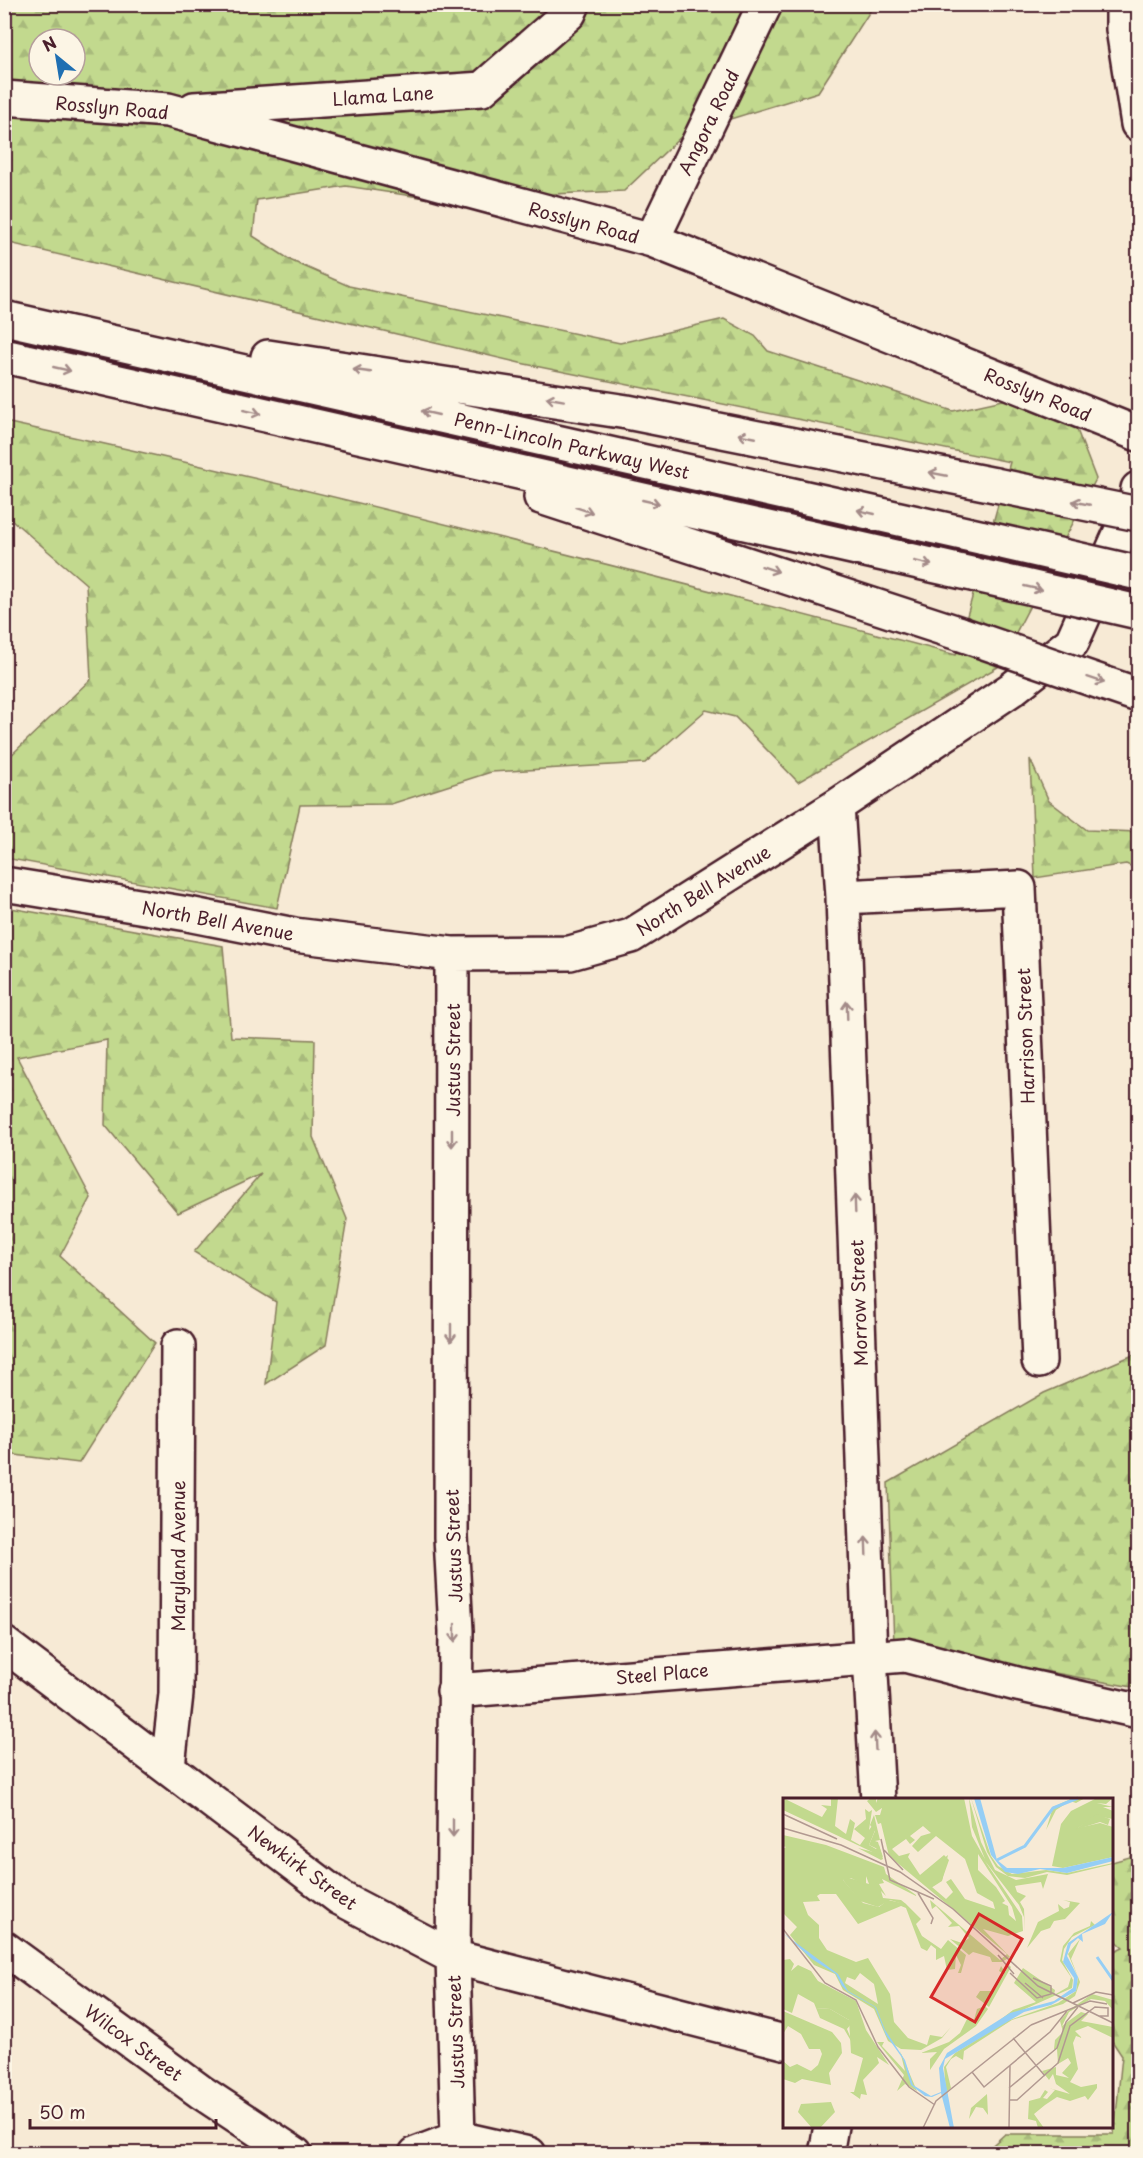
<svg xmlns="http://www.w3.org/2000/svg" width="1143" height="2158" font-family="'Playpen Sans',sans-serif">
	<defs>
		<pattern id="forest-firs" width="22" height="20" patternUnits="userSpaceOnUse" patternTransform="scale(1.5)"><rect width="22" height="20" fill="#c2d98e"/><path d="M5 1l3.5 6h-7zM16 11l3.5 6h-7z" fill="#a8ba7b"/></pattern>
	</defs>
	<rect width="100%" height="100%" fill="#f7ead5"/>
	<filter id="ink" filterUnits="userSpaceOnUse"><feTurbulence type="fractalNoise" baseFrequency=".0167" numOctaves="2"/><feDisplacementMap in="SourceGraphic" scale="12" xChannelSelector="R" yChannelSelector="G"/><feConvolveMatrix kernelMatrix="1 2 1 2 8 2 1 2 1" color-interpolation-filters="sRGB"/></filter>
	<g filter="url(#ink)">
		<path fill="url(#forest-firs)" stroke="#867c5c" stroke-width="1.5" fill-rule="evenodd" d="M5,5H874L818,92L685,133L624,191L432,199L346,186L257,200L253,236L292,261L349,286L620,343L724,319L755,336L768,351L953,411L1003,400L1074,422L1096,479L998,667L798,782L735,717L706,710L645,763L491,772L391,804L300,805L277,908L5,858V761L91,679L86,584L5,514V422C324,491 640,571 956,655L1010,462L520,363L5,242ZM39,39H75V75H39Z
			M1030,759L1049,801L1087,830L1138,832V869L1126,864L1035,878Z
			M5,907L223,946L231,1037L315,1040L313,1137L347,1219L326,1345L266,1384L276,1302L194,1252L261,1174L178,1213L105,1125L107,1040L17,1057L91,1198L60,1256L155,1343L79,1463L7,1454L5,1449Z
			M1138,1353V1688L894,1644L888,1483L1044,1393Z
			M1138,1835V2153H984L1005,2134H1114L1122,2056L1112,2041V1952L1123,1947L1112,1937V1862L1130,1857Z"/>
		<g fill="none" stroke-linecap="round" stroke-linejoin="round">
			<g stroke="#4a1f2b" stroke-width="38">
				<path id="minor" d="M1123,4V29L1138,124
					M4,98L168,110L652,240L1138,434
					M194,109L482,89L569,13L573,4
					M652,240L765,4
					M837,806L843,897L870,1656L878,1800
					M4,884L188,914L294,935L452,954L570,953L631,936L837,806L1012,689L1072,642L1137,496L1138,489
					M843,897L1019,888L1039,1361
					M452,954L451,1537L456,1631L453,1957L458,2138
					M4,1644L340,1898L453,1957L784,2042
					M454,1691L905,1655L1017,1684L1138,1711
					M168,1766L176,1694L178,1346
					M4,1948L201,2092L295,2154
					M416,2154L458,2138L529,2154
					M826,2154L831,2126"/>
			</g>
			<g stroke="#4a1f2b" stroke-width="38">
				<path id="highway" d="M4,318L984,538
					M4,356L976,575
					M268,357L627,412L995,485
					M541,497L961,634"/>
			</g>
			<use href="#minor" stroke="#fcf5e5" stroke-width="33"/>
			<use href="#highway" stroke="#fcf5e5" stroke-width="33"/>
			<g stroke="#4a1f2b" stroke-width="38" stroke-linecap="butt">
				<path id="highway-bridge" d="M995,485L1138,514
					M984,538L1138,573
					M976,575L1138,612
					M961,634L1138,695"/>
			</g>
			<use href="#highway-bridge" stroke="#fcf5e5" stroke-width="33"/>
		</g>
		<defs><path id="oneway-shaft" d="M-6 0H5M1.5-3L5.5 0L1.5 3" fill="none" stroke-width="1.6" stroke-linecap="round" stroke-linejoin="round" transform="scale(1.5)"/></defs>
		<g stroke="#a38a88">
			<use href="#oneway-shaft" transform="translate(62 369) rotate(13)"/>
			<use href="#oneway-shaft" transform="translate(362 371) rotate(-172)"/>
			<use href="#oneway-shaft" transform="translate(555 399) rotate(-170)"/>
			<use href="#oneway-shaft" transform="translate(252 412) rotate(13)"/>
			<use href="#oneway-shaft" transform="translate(430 413) rotate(-167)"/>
			<use href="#oneway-shaft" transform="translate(747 436) rotate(-169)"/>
			<use href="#oneway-shaft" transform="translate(938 474) rotate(-169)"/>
			<use href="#oneway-shaft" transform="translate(651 502) rotate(13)"/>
			<use href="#oneway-shaft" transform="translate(1081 503) rotate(-169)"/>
			<use href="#oneway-shaft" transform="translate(584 510) rotate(18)"/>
			<use href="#oneway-shaft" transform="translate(866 512) rotate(-167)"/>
			<use href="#oneway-shaft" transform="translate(923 563) rotate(13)"/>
			<use href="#oneway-shaft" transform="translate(770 569) rotate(18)"/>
			<use href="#oneway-shaft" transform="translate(1033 588) rotate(13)"/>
			<use href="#oneway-shaft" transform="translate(1096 680) rotate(19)"/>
			<use href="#oneway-shaft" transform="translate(847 1010) rotate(-92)"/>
			<use href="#oneway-shaft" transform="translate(452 1138) rotate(90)"/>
			<use href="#oneway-shaft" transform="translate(855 1204) rotate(-92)"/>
			<use href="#oneway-shaft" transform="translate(451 1333) rotate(90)"/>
			<use href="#oneway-shaft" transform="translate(866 1546) rotate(-92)"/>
			<use href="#oneway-shaft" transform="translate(455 1633) rotate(90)"/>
			<use href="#oneway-shaft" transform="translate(875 1741) rotate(-93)"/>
			<use href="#oneway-shaft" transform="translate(453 1828) rotate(90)"/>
		</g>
	</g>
	<g text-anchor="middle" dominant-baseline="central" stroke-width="4.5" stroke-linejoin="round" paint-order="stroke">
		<g font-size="18" fill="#4a1f2b" stroke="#fcf5e5">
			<text transform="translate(383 95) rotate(-4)">Llama Lane</text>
			<text transform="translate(112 107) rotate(5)">Rosslyn Road</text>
			<text transform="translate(708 122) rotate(-64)">Angora Road</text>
			<text transform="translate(584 222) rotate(15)">Rosslyn Road</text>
			<text transform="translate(1038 394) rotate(22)">Rosslyn Road</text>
			<text transform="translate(572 445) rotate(13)">Penn-Lincoln Parkway West</text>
			<text transform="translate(703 890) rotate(-32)">North Bell Avenue</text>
			<text transform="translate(218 920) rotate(10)">North Bell Avenue</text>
			<text transform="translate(1025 1036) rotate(-92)">Harrison Street</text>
			<text transform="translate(452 1060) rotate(-90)">Justus Street</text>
			<text transform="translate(858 1303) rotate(-92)">Morrow Street</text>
			<text transform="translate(453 1546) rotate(-92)">Justus Street</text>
			<text transform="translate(177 1556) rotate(-90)">Maryland Avenue</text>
			<text transform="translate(662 1673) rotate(-5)">Steel Place</text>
			<text transform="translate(303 1867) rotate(36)">Newkirk Street</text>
			<text transform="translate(455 2032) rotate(-92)">Justus Street</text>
			<text transform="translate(134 2042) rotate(36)">Wilcox Street</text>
		</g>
	</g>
	<g transform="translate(783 1798)">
		<rect width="330" height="330" fill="#f7ead5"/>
		<path d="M91,17L97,42L92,43L95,44L100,61L98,62L75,50L98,56L97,52L86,47L92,33L87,27ZM83,78L99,81L101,85L96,86L103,98L98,93L100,100L118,102L123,106V107L107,102L95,109L77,103L60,82L63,79L86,86ZM33,210L47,211L66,222L68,226L64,231L71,248L61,231L37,220Z" fill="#c2d98e"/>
		<path d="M0,0L39,19L44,11L38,7L48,8V0H55L52,28L63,36L67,21L72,25L68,42L77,47L82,40L71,31L83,21L82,11L86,14L89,12L86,32L89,28L93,30L86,47L93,51L96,47L100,59L0,12ZM88,0H93V5L95,0H181L189,38L202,61L189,29L186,0L198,44L212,72L233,82L265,76L260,91L258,84L232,88L234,94L243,98L237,104L241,111L242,134L241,119L236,107L202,63L239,118L240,133L225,138L200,131L227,159L219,164H209L207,159L190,154L186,157L167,141L179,145L186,140L176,128L165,129L169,125L153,108L149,111L147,102L217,162L224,156L106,58L98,25L95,26L92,17H97L99,10L93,14L84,3ZM140,28L148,35L138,38L129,48L135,54L153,38L182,61L194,95L210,104L212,111L182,101L168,81L163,84L170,94L163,101L149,89L155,78L159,82L166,62L161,57L137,77L125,59L127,55L116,58L109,51L123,41L127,46L132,42L127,38ZM195,56L229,109L233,123L226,117L225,108L219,105L222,103L213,89L195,72ZM188,0L208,58L215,68L229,76L263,72L284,75L330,65V66L284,77L264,74L242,80L225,78L213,69L204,54ZM290,0H302L293,5L287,3L273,12L263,32L270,9ZM314,0H330L323,6L314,5L330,9H320L330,13V21L313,18L295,30L317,25L330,29V59L280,70L269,68L278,26L288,13ZM0,37L43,47L101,69L103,76L133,97V98L99,81L91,86L83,78V88L68,80L60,82L80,105L96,109L105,102L123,106L138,121L133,126L139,138L158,151L165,142L183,157L178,175H175L178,167L173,157L172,171L164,172L161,158L153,162V151L148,147L144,153L138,150L123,110L118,108L75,126L53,96H37L34,98L37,103L20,104L25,117L36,127V140L44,152L73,164L85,160L107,196L111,224L125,240L144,247L147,237L159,239L168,229L159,240L138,252L118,251L105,243L91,211L60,192L52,176L31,167L7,137L14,129L0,115V51L3,49L0,48ZM77,175L91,186L95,206L62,185L64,179L72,182ZM280,102L297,105L282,121L271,123L267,130L258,133L244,150L255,124L276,113L275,106L281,111L286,109L287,104ZM308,123L312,127L289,139L281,151L279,162L290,182L289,190L217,222L230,212L253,204L231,185L240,170L272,192L271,197L285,189L288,179L277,163L280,148L291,135L307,128ZM297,141L288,161L297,184L292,198L280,206L229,222L181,253L180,262L173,258L168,261L163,269L168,290L163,294L161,269L172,255L224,223L275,205L293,193L295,179L285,156ZM7,161L11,166L8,173L15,167L28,173L35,183L73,203L83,232L106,267L94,259L96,265L80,282L84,297L78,296L77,301L67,294H71L80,260L68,255L66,222L47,211L33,210L31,205L15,196L9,215L0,211V162ZM226,167L228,169L206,209L193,199L197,193H211L221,176L216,173L218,168L222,174ZM309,196L330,202V212L322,203L308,201L286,214L279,228L298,214L305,216L298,223L330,229V240L305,228L292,233L299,240L293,238L290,245L295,271L287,284L298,289L314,286V290L305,302L302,298L287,303L274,299L262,307L251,316L261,330H255L253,323L245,321L246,303L257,300L262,292L265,294L260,300L264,301L272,292L266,290L287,296L273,286L270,276L266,282L259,273L273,269V277L286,280L279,275L288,265L285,260L275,266L274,251H271L272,242L280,234L277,223L285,213ZM202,208L205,211L193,228L161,251L147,272V261L154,254L138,255L166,244L177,235L184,221L191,222L194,211ZM0,213L49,234L58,245L59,255L46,275L48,287L19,281L12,285L0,281V263L7,269L14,266L28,273L35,267L39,256L37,251H26L18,236L5,228L0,236ZM94,244H101L99,248L122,273L117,253L134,293L122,286L114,293L121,277ZM204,296L205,317L200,310L193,309L186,321L188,310Z" fill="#c2d98e" fill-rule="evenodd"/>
		<path d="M165,57L159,83L148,90L136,81ZM48,304L52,314L37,330H29L15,314L18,306Z" fill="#c2d98e"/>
		<path d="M313,16L327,21L325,27L317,24L292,32ZM32,308L43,322L37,325L18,317Z" fill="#c2d98e"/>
		<path d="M191,0H197L214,62L224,70H280L330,59V63L284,75L257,71L235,76L222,74L208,57ZM330,114L322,126L299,136L300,144L295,140L288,146L284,158L295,179L293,193L268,207L241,214L162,261L160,270L171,330H167L158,295L149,299L142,298L128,287L120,261L103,237L92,209L65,194L59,188L53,176L40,168L29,161L0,135L55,176L65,193L93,209L102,232L122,262L130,287L148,298L158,294L156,270L164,255L227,215L271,203L290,190L291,180L280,164L285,145Z" fill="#95cef5"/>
		<path fill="none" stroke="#95cef5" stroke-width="3" d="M214,62L242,48L270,10L295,0M314,159L330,182"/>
		<path fill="none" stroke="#b29991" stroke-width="1.5" d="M0,16L54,41M0,30L58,47L117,74L170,111L255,188L330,225M98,41L107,82L151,101M101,52L120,72M135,95L150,120L148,126M0,131L42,185L73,202L95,249L126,289L152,307M215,157L231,176M227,175L254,200L268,196V188L250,180M242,185L260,200M290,205L313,194L330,197M248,227L307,203L324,206M230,240L262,278M274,250L283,224L295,209M275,265L287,228L312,209L325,210V218H316M189,274L201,289L267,234L284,213M226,290L274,250M226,302H234L275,265M140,330L153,303L248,227M226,330L227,268"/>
		<path fill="#d62828" fill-opacity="0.15" stroke="#d62828" stroke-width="3" d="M196,116L239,141L192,224L148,199Z"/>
		<rect width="330" height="330" fill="none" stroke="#4a1f2b" stroke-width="3"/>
	</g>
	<rect width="1143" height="2158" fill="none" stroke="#fcf5e5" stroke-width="24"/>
	<rect x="12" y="12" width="1119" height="2134" fill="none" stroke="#4a1f2b" stroke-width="2" filter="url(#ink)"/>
	<g transform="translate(57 57) rotate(330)"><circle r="28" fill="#fcf5e5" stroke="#b59f9b" stroke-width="1.5"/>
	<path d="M0-4.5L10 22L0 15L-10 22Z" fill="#1f6fb2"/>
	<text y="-9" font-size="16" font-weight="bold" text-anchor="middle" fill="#4a1f2b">N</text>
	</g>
	<path d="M30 2119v9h186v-9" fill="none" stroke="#4a1f2b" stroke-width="3"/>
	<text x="39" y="2119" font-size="18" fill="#4a1f2b" stroke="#fcf5e5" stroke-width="4.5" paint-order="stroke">50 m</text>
</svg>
